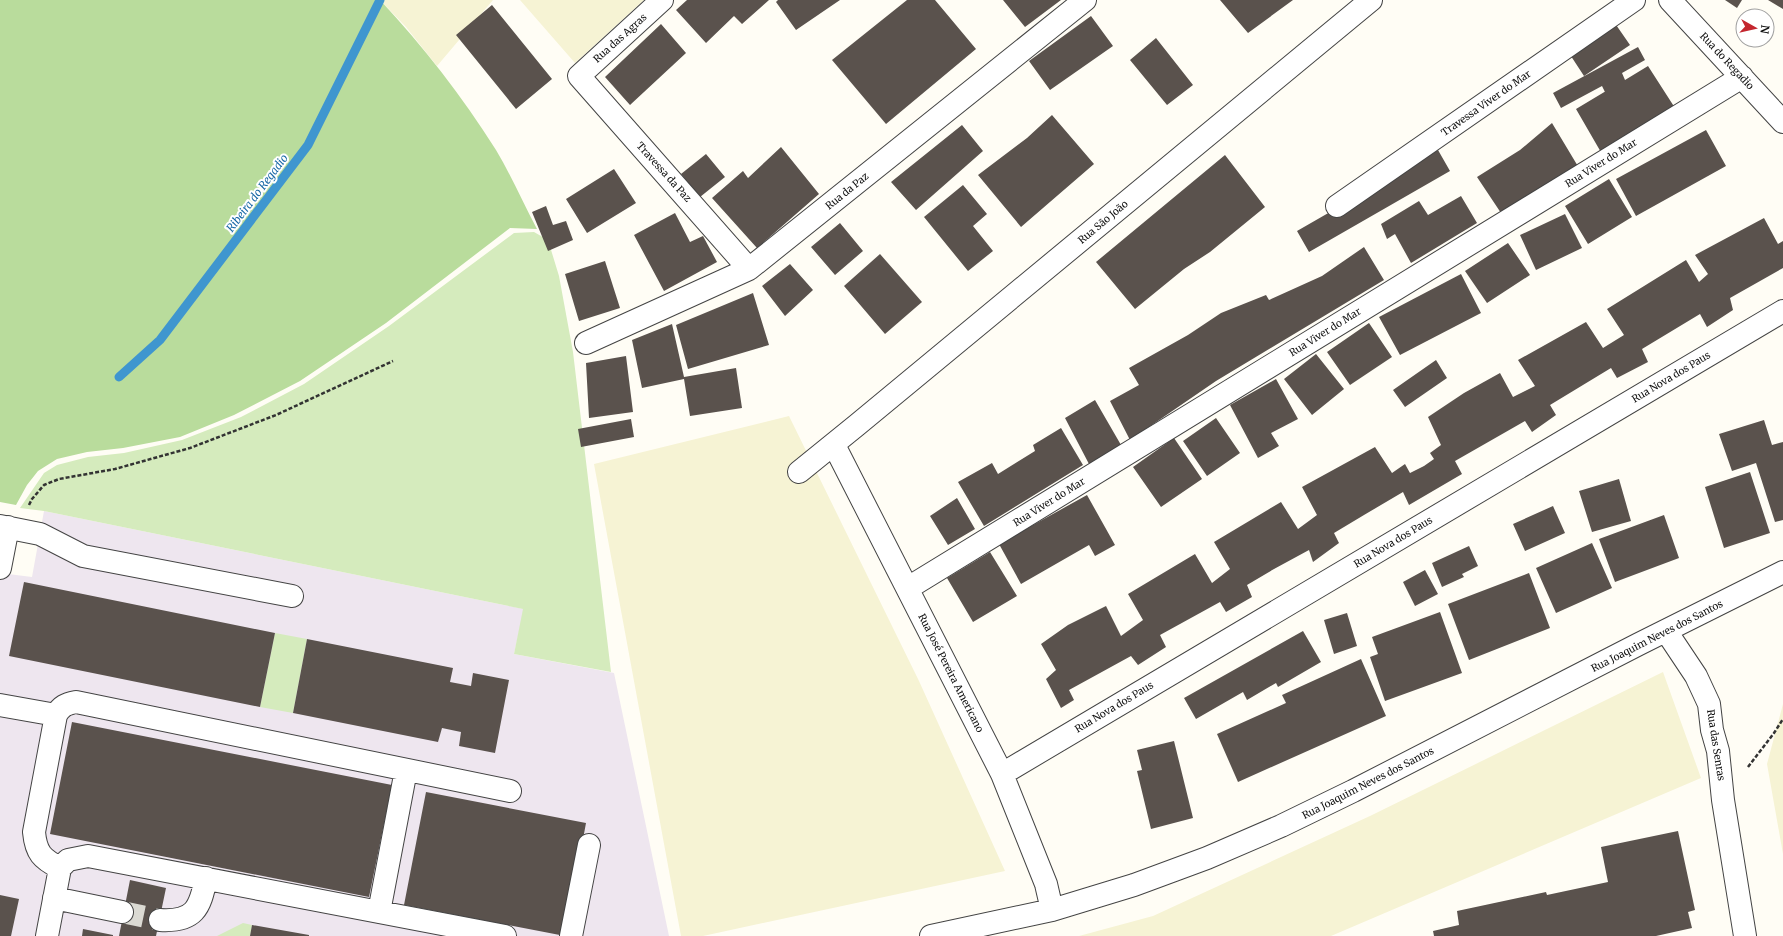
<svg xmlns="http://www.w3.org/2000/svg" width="1783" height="936" font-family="Merriweather,serif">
	<rect width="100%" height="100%" fill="#fffdf5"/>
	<path fill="#eee6ef" d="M44,511L524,609L514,654L614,673L669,936H0V573L32,577Z"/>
	<path fill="#f6f3d4" d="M380,0H493L437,66L406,27Z
		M520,0H644L575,63Z
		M789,416L919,681L1005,871L703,936H681L594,464Z
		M1663,672L1701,778L1331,936H1079L1153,916L1370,816Z
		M1783,704V854L1767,764Z"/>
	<path fill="#d5ebbd" d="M534,232L548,240L559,276L573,352L611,672L514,654L523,609L44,511L20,508L44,473L57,465L88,457L124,453L182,440L241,417L304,384L389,326L514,233Z
		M275,633L307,639L293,713L260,707Z
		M243,923L252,925L250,936H217Z"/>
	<path fill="#b9dc9c" d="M0,0H380C423,46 462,96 496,150C511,175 523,203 537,229L510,228L386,323L300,381L234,415L180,437L123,448L87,452L57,459L38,471L27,485L16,505L0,502Z"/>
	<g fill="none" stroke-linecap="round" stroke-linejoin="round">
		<path stroke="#3f96cf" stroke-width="9" d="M119,377L160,340L308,145L380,0"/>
	</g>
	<path fill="#5a524d" d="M687,0H769L742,24L734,16L706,43L676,10Z
		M778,0H840L796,30L776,2Z
		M907,0H935L976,49L886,124L832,60Z
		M1003,0H1061L1025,27Z
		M1220,0H1293L1248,33Z
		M1725,0H1742L1737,8Z
		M1768,0H1783V9Z
		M492,5L552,79L516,109L456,35Z
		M1091,16L1113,46L1050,90L1029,61Z
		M1612,19L1630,45L1584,76L1567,50Z
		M661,24L686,53L630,105L605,77Z
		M1156,38L1193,85L1167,105L1130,60Z
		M1638,47L1645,60L1622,73L1625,80L1648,66L1675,108L1602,154L1576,109L1611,88L1605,92L1602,86L1561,108L1553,93Z
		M1052,115L1094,164L1021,227L978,175L1027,138Z
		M1552,123L1579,168L1503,216L1477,177L1520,150Z
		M962,125L983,151L916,210L891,182Z
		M1706,130L1726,166L1636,216L1616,179Z
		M781,147L819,194L757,248L712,198L743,171L748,178Z
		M1438,150L1450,171L1309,252L1297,231Z
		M706,154L725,177L700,197L681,174Z
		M1225,155L1265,207L1210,252L1184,269L1135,309L1096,262Z
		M614,169L636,203L587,233L566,199Z
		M1609,179L1632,217L1588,244L1565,206Z
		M963,185L987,214L973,226L993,251L968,271L924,217Z
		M1461,196L1477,223L1411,263L1395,234L1387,239L1381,224L1419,201L1428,215Z
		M546,206L553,225L566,221L573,240L548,251L532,212Z
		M675,213L690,242L703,236L717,262L664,291L634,235Z
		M1565,214L1582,248L1536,270L1520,235Z
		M1764,218L1778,244L1783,241V268L1730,298L1733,310L1707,327L1700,314L1642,349L1648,362L1617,378L1611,368L1550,405L1556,415L1532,432L1525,421L1455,461L1462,474L1409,505L1403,492L1364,515L1334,533L1339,543L1313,562L1309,550L1274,569L1247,585L1252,597L1226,612L1220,602L1160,635L1166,647L1138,665L1131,656L1069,690L1074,700L1061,708L1046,679L1056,670L1041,644L1068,625L1106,606L1121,636L1143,620L1128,594L1195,554L1212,583L1230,569L1214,542L1281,502L1298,529L1317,515L1302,487L1375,447L1392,473L1405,464L1410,473L1424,466L1434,459L1430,453L1441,445L1428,417L1464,393L1500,373L1513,397L1535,386L1518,360L1586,322L1603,348L1624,335L1607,309L1686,260L1699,282L1708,274L1695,255Z
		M840,223L863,251L835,275L811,247Z
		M1508,243L1530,275L1487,303L1465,271Z
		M1364,247L1384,280L1216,381L1130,440L1110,401L1139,385L1129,368L1188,335L1221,313L1266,295L1269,300L1322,276Z
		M880,254L922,302L885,334L844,286Z
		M605,261L620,308L579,321L565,274Z
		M790,264L813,290L785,316L762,286Z
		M1461,274L1481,313L1400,355L1379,317Z
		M753,293L769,345L688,369L676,325Z
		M1369,323L1392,357L1350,385L1327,352Z
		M672,324L684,377L736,368L742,408L690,416L684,379L642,388L632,340Z
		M1316,354L1344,389L1312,415L1284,379Z
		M626,356L633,412L589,418L586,363Z
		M1436,360L1447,378L1405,407L1393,390Z
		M1276,379L1298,419L1271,433L1279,446L1258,458L1230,405Z
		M1095,400L1121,445L1089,464L1065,418Z
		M1216,418L1240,453L1207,476L1183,441Z
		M631,419L634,437L581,447L578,429Z
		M1764,420L1772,445L1783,442V520L1775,522L1756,463L1732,471L1719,434Z
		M1061,428L1083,465L984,526L958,482L992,463L998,474L1035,451L1033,445Z
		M1174,438L1202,479L1161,507L1133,467Z
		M1750,472L1770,533L1724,548L1705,487Z
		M1619,479L1631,521L1592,532L1579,491Z
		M1087,495L1115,545L1095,556L1089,545L1021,584L999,544Z
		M957,498L975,529L948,545L930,516Z
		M1553,506L1565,533L1525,551L1513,524Z
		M1664,515L1679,558L1615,582L1599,539Z
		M1592,543L1612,588L1556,613L1536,568Z
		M1469,546L1478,566L1462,574L1464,577L1442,587L1432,563Z
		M990,552L1017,596L973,622L947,578Z
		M1425,570L1438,594L1415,606L1403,582Z
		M1529,573L1550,628L1469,660L1448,604Z
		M24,582L275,633L260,707L9,656Z
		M1440,612L1462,673L1385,701L1370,657L1378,654L1372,637Z
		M1347,613L1357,646L1334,654L1324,620Z
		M1303,631L1321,662L1278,687L1276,683L1247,700L1243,692L1196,719L1184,698Z
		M307,639L453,668L450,682L471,686L473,673L509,680L495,753L459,746L461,732L442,728L438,742L293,713Z
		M1361,659L1386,716L1238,782L1217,734L1286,703L1282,695Z
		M72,722L392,785L369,897L50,834Z
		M1174,741L1193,818L1151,829L1137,771L1142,770L1137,750Z
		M426,792L586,823L565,936L404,905Z
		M1678,831L1695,910L1688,912L1692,928L1656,936H1434L1433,931L1459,925L1457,911L1546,892L1547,895L1608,882L1601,847Z
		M130,880L166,888L156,936H119Z
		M0,895L19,899L11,936H0Z
		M252,925L309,935V936H250Z
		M83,929L113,935V936H82Z"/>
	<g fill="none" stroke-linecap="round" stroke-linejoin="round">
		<path stroke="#dbdad3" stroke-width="22" stroke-dasharray="22 11" stroke-linecap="butt" d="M122,912L160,920"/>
		<g stroke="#444" stroke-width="24">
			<path id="minor" d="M662,0L579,76L749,269
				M1670,0L1783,122
				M1337,206L1634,0
				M586,343L749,269L1085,0
				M834,445L1002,774L1046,884L1052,910
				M799,472L857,425L1371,0
				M0,526L40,534L83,556L292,596
				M0,568L8,527
				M908,588L1742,77
				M1666,631L1696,676L1709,704L1712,730L1718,751L1723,800L1745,936
				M0,705L56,715
				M1002,774L1783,311
				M60,868C42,859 36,853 34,832L56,715C61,706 66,704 76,702L510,791
				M54,898L122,912
				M379,912L505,936
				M160,920C194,922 200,909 206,878
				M47,936L60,868L68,860L88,856L379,912L406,770
				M571,936L589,845
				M931,936L1052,910L1134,885L1207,858L1281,826L1353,791L1639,644L1783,572"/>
		</g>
		<path stroke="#333" stroke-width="2.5" stroke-dasharray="4 2" stroke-linecap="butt" d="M29,505L32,499L44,485L59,479L115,469L190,448L276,415L393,361
			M1748,767L1774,733L1783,719"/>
		<use href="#minor" stroke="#fff" stroke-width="22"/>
	</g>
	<g text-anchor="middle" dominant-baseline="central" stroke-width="4" stroke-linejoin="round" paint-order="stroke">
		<g font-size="10" fill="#111" stroke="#fff">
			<text transform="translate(620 38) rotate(-42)">Rua das Agras</text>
			<text transform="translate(1727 61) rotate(47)">Rua do Regadio</text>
			<text transform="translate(1486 103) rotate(-35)">Travessa Viver do Mar</text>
			<text transform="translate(1601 163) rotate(-32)">Rua Viver do Mar</text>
			<text transform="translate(664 172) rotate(48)">Travessa da Paz</text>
			<text transform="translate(847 191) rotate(-39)">Rua da Paz</text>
			<text transform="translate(1103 222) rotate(-40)">Rua São João</text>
			<text transform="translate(1325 332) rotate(-32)">Rua Viver do Mar</text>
			<text transform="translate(1671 377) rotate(-31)">Rua Nova dos Paus</text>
			<text transform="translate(1049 502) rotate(-32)">Rua Viver do Mar</text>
			<text transform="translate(1393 542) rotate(-31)">Rua Nova dos Paus</text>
			<text transform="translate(1657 636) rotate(-27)">Rua Joaquim Neves dos Santos</text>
			<text transform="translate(951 673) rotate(63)">Rua José Pereira Americano</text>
			<text transform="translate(1114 707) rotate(-31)">Rua Nova dos Paus</text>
			<text transform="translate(1716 745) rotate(81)">Rua das Senras</text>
			<text transform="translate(1368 783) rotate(-27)">Rua Joaquim Neves dos Santos</text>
		</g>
		<g font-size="11" font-style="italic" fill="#1768a6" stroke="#fff">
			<text transform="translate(257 193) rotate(-53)">Ribeira do Regadio</text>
		</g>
	</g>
	<g transform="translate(1755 28) rotate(98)"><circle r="19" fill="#ffffff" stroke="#a0a0a0"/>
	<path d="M0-3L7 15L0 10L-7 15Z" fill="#c4262e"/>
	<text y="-6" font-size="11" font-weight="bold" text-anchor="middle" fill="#111111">N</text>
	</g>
</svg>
